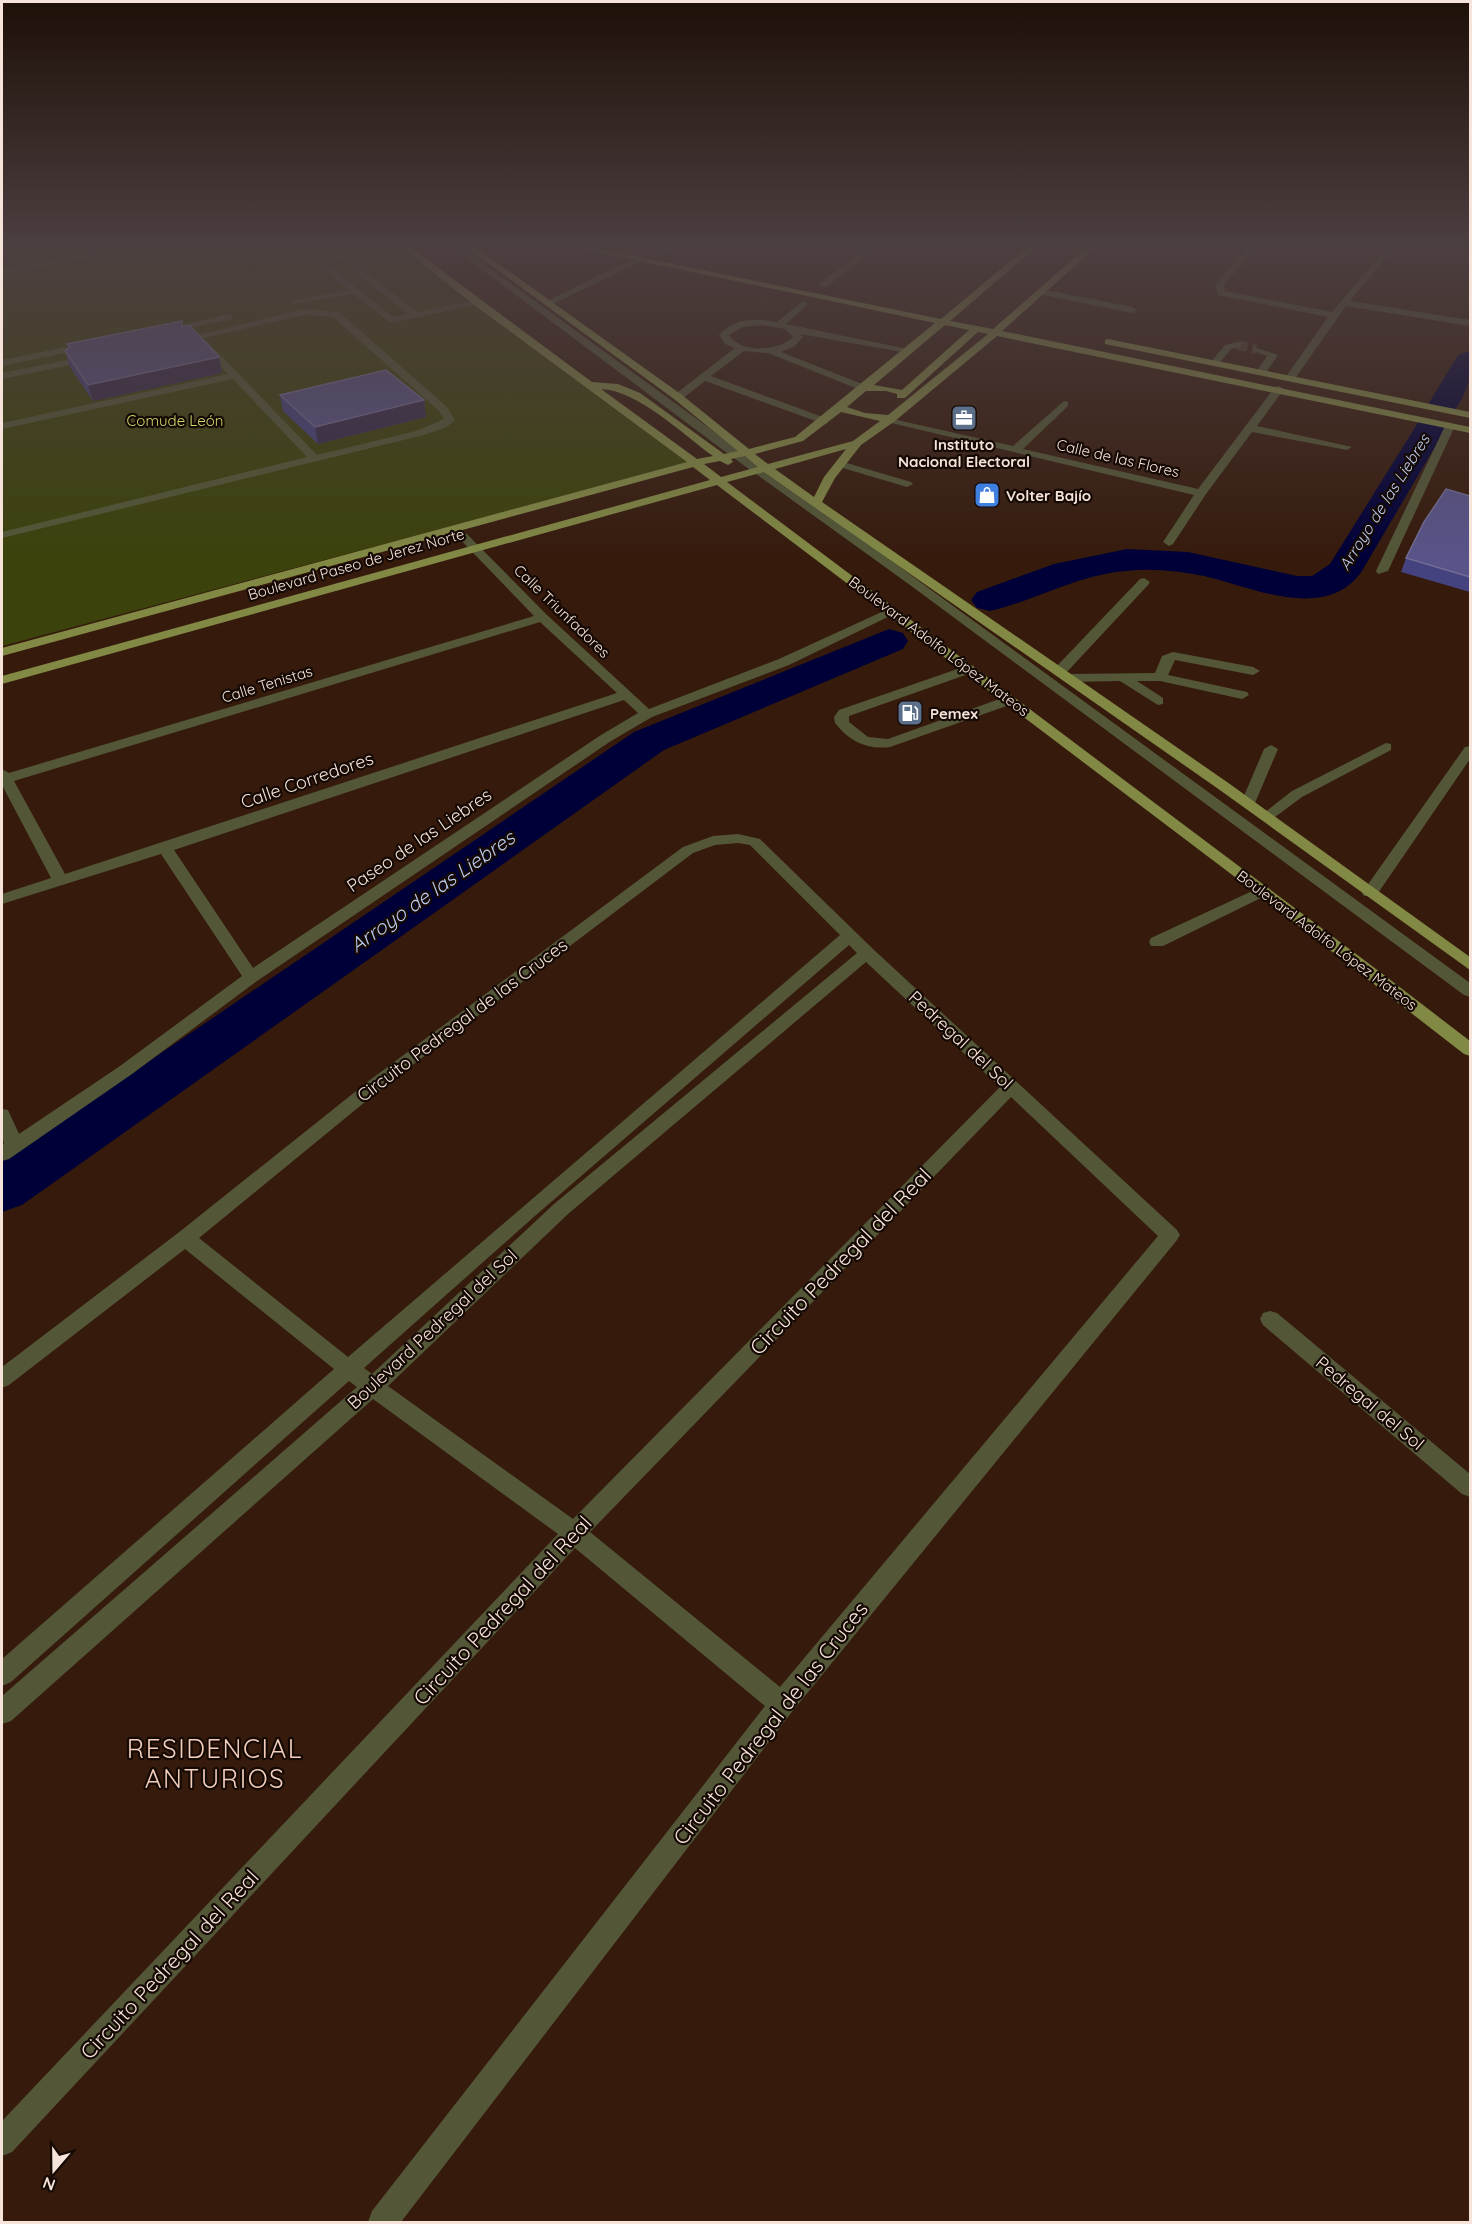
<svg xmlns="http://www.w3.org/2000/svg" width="1472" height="2224" font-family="Quicksand,sans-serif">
	<rect width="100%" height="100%" fill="#361b0d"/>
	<path fill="#3c420c" d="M53,247H412L692,462L2,646V257Z"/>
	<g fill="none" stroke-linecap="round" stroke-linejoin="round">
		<path fill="#000038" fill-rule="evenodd" d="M1470,351C1472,376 1469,389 1455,410L1444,412L1433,410L1429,403L1455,360L1460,354Z
			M1430,419L1441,421L1446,428L1362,571C1326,623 1251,587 1204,576C1178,571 1152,568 1126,571C1077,575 1037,600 990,611L977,608L971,600L977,592L1054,564L1127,549L1188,552L1297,576H1312L1330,564L1419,421Z
			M889,629L903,633L908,641L903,649L664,750L22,1205L2,1212V1161L634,732Z"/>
		<path stroke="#53392c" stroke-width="10" stroke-dasharray="10 4.5" stroke-linecap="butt" d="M1238,345L1256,349"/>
		<path fill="#535737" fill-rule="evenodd" d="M34,247H50L2,258V254Z
			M123,247H140L2,275V269Z
			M297,247H306L393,317L408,314L324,247H333L417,312L478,300L483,303L391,323L353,294L291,305V301L348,290Z
			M452,247H461L1470,983V997L1464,995L910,585L731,456Z
			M667,247H677L664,255H658V251Z
			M869,247H878L826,287H820V283Z
			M1249,247H1258L1224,284L1225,291L1332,312L1387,247H1395L1350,301L1470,320V326L1346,306L1294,380H1286L1285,378L1328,317L1218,295L1215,284Z
			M638,256L641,261L551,305L543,303Z
			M1041,289L1132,307L1137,310L1132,313L1038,294V290Z
			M803,301L808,304L806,306L786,324L913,350L908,353L800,334L803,337L795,346L781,352L867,386V390L863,391L768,353L744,351L711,376L828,419V423L824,424L705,381L682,399H674V395L735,348L725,344L719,335C733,318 757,318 777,322ZM762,325L785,329L793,337C780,351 740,354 729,335L743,327Z
			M304,309L339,312L447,407L455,420C447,429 435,431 424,435L2,538V532L307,457L233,379L2,429V423L228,374L200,344V340H206L317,455L416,431L444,419L439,411L333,317L304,315L191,341L186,338Z
			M229,314L232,315V319L162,334L157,331Z
			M91,342L94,343V347L2,366V360Z
			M1238,342L1241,343V347L1231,349L1218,365H1212L1210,363L1225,345Z
			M1253,347L1278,355L1265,374L1256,372L1267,356L1253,351Z
			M68,360L73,363L71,365L2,379V373Z
			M1279,386L1284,389L1257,426L1352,447L1347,450L1252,432L1206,494L1173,544L1169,546L1163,542L1194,495L883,421L888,418L1013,446L1064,401L1068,402V406L1023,449L1198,489L1275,387Z
			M1450,423L1455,426L1388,571L1378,574L1376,571L1445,426Z
			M840,461L911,482L913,484L907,487L836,466L835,464Z
			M452,527H460L546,614L649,709L779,659L886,610L890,609L896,613L789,665L652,717L611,741L257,981L132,1074L9,1159L2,1161V1145L4,1143L2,1137V1109L8,1110L19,1134L120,1066L242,976L161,854L2,904V894L51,878L2,785V769L9,773L534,616L452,531ZM540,622L617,693L65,874L14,781ZM624,700L638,713L601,735L253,968L174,850Z
			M1144,578L1150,582L1148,585L1065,674H1055V668L1140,579Z
			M1173,652L1253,667L1260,671L1253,675L1175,660L1168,675L1247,692L1249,695L1242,699L1160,681H1137L1163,698V704L1158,705L1120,681L1070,682L1063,678L1070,674L1155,673L1162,656Z
			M969,665L974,666V672L849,716V722L868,737L888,739L1005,697H1015V703L890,747C867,750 849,741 835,723L834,717L839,710Z
			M1386,743L1391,744V750L1302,797L1271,820L1266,821L1259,817L1292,791Z
			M1271,745L1278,749L1255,803L1248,807L1243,806L1241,803L1264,749Z
			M1470,746V759L1376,896H1364L1362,893L1364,890L1465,747Z
			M738,834L760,839L873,949L1177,1230L1180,1235L1177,1240L791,1713L401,2222H368L372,2211L765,1706L575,1548L12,2152L2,2156V2121L558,1534L373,1399L11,1721L2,1724V1696L357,1387L349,1381L11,1682L2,1686V1659L334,1369L185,1249L9,1385L2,1388V1367L178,1233L370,1080L683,847L713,836ZM738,843L750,845L840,935L348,1357L199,1238L382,1088L693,853L715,845ZM849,945L857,953L554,1204L372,1374L364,1368L536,1215ZM866,962L1000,1087L573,1519L388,1386L568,1214ZM1011,1097L1158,1236L780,1687L590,1532Z
			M1263,886L1269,888L1271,891L1269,894L1163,946H1151L1149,942L1151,938Z
			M1270,1311L1277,1313L1470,1474V1497L1462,1494L1263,1325L1260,1319L1263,1313Z"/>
		<path fill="#828945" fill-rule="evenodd" d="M401,247H410L592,382L618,384L640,393L724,454L738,451L674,399L466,247H475L682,395L749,449L795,437L935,323L574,247H590L941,319L1027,247H1036L950,321L993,329L1087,247H1096L1002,331L1470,427V433L997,336L895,421L861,445L835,478L822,502L1227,782L1470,957V970L1217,788L764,472L727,482L1380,972L1470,1041V1056L1464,1054L1272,905L717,485L2,684V676L710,480L693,467L2,656V648L687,462L473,304ZM945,325L969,330L902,390L874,385ZM978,332L988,334L888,415L865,413L847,407L866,391H886L897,394V398H905ZM601,389C639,391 682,434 713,456L697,459ZM841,412L880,421L853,441L768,464L755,454L803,441ZM846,449L824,477L814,497L775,469ZM745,456L758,467L721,477L704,464L720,461L728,465L733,462L731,459Z
			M1108,339L1470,412V418L1105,344V340Z"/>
	</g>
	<path fill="#45437f" d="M183,326L219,357L222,373L93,401L70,367L65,351L69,348L67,344Z
		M280,395L424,400L426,417L318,444L283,411Z
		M1470,496V592L1401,572L1406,558Z"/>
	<path fill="#372c4d" d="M219,357L222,373L93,401L88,385Z
		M424,400L426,417L318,444L315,427Z"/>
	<path fill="#585489" stroke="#716b95" stroke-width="1.5" d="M182,321V326H190L219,357L88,385L65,351L70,347L67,344Z
		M386,370L424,400L315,427L280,395Z
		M1446,489L1470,496V577L1406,558L1424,522Z"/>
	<linearGradient id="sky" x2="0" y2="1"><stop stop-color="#1e0f07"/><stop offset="0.44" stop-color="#4c3f40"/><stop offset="1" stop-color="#4c3f40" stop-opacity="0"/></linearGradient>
	<rect width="1472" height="558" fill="url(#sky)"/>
	<defs>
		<g id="office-square" transform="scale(1.35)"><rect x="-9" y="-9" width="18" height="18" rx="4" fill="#5c6f8a" stroke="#150904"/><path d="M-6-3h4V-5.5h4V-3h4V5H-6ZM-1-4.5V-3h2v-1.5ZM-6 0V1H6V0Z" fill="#fff"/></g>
		<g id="shop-square" transform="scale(1.35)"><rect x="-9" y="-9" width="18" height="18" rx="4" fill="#3f7fe0" stroke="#150904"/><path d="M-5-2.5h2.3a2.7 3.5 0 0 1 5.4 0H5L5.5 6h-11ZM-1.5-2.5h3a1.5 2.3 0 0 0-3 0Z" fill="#fff"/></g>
		<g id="fuel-square" transform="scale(1.35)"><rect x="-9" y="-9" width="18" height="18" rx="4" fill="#5c6f8a" stroke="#150904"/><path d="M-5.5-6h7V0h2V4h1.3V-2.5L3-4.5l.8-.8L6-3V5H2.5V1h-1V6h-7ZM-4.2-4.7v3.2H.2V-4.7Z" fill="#fff"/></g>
	</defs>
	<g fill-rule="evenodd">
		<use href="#office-square" x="964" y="418"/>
		<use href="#shop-square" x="987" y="495"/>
		<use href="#fuel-square" x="910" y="713"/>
	</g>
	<g text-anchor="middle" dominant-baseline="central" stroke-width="4.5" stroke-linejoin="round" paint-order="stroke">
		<g font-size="15" fill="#cad867" stroke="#150904">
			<text x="175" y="420">Comude León</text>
		</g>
		<g font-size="15" font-weight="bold" fill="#f6e3da" stroke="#150904" text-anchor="start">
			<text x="964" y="444" text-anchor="middle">Instituto<tspan x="964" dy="17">Nacional Electoral</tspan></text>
			<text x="1006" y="495">Volter Bajío</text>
			<text x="930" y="713">Pemex</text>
		</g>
		<g font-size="15" fill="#f6e3da" stroke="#150904">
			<text transform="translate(1118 458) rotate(13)">Calle de las Flores</text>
			<text transform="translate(356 564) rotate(-16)">Boulevard Paseo de Jerez Norte</text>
			<text transform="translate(562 611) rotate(44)">Calle Triunfadores</text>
			<text transform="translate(939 646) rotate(37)">Boulevard Adolfo López Mateos</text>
			<text transform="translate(267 684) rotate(-17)">Calle Tenistas</text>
			<text transform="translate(1327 940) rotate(37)">Boulevard Adolfo López Mateos</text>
		</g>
		<g font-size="16" font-style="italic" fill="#baccf1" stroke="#150904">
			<text transform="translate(1384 502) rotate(-58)">Arroyo de las Liebres</text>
		</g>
		<g font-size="18" fill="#f6e3da" stroke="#150904">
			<text transform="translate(307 780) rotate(-19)">Calle Corredores</text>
			<text transform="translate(419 840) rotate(-34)">Paseo de las Liebres</text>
			<text transform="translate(462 1020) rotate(-37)">Circuito Pedregal de las Cruces</text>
			<text transform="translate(961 1040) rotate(43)">Pedregal del Sol</text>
			<text transform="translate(432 1329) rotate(-43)">Boulevard Pedregal del Sol</text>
			<text transform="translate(1370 1403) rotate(40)">Pedregal del Sol</text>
		</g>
		<g font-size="20" font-style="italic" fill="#baccf1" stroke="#150904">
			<text transform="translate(432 891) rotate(-35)">Arroyo de las Liebres</text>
		</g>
		<g font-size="21" fill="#f6e3da" stroke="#150904">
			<text transform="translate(840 1261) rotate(-46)">Circuito Pedregal del Real</text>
			<text transform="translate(502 1610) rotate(-47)">Circuito Pedregal del Real</text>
			<text transform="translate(770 1723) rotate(-52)">Circuito Pedregal de las Cruces</text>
			<text transform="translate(169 1964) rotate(-47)">Circuito Pedregal del Real</text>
		</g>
		<g font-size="26" letter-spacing="1.5" fill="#f3cebc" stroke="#150904">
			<text x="215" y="1748">RESIDENCIAL<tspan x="215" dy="30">ANTURIOS</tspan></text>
		</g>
	</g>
	<rect width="1472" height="2224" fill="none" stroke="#f6e3da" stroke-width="6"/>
	<g transform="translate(54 2170) rotate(200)" stroke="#150904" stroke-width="4.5" paint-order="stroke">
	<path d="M0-4.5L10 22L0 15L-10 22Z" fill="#f6e3da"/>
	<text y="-9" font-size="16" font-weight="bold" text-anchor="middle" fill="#f6e3da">N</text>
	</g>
</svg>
